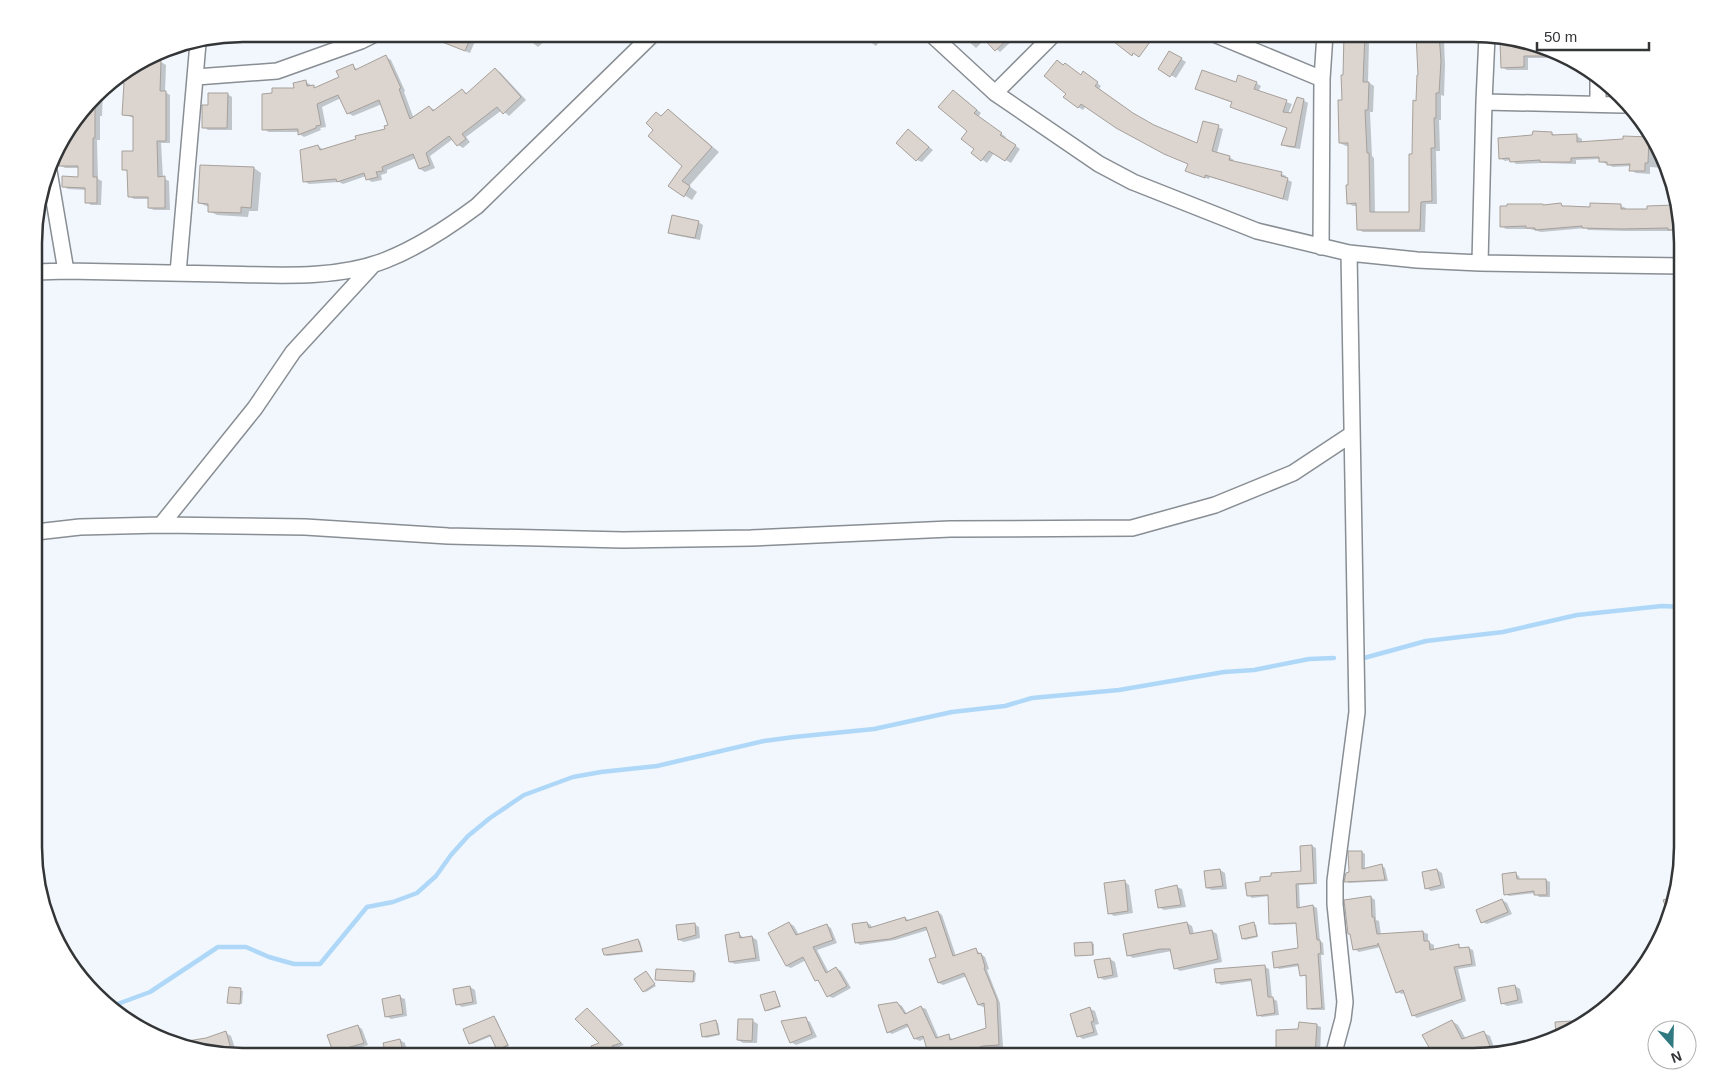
<svg xmlns="http://www.w3.org/2000/svg" width="1717" height="1090" font-family="Helvetica,sans-serif">
	<rect width="100%" height="100%" fill="#f1f7fd"/>
	<path fill="#0003" d="M255,34H276L277,40L260,42L256,39Z
		M433,34H478L470,53L436,40L432,37Z
		M521,34H553L538,47Z
		M859,34H885L876,46Z
		M960,34H1012L1011,35L1014,39L1000,52L985,39L976,48Z
		M1269,34H1268H1285L1283,40Z
		M1342,34H1377L1376,42H1369L1368,82L1374,86L1373,112H1370L1372,156L1374,158L1375,213H1410L1420,77L1417,38L1413,36L1414,34H1455L1454,40H1444L1445,65L1444,96L1441,95V120H1439L1440,151H1436L1437,204H1426L1425,232H1363L1358,229V206H1353L1348,203L1350,186L1349,146H1346L1340,143L1344,77L1345,40L1342,38Z
		M1530,42L1559,55V58H1528V70H1507L1502,67V43Z
		M1170,52L1186,62L1176,78L1160,69Z
		M386,57L391,60L405,91L404,92L414,119L429,107L435,110L462,90L468,94L495,70L500,72L526,100L509,116L502,110L466,137L470,142L463,148L458,145L453,139L430,156L435,168L425,172L420,169L416,158L387,170V173L381,175L382,180L372,182L367,179L366,176L343,184L339,182L309,184L304,181L318,146L324,150L387,130L389,125L382,104L353,116L348,113L341,98L322,107L326,127L320,128L321,130L304,137L299,134V132H269L263,129L296,89L306,82L311,85V87L317,88L340,78L352,65L358,70Z
		M1058,61L1082,76H1088L1101,86L1099,89L1137,117L1154,126L1198,145L1204,122L1223,129L1217,153L1229,157L1234,160L1233,162L1282,174L1286,176V179L1292,182L1288,201L1210,177L1209,179L1192,174L1187,171L1189,164L1086,106L1083,110L1078,107L1068,94Z
		M144,62H161L166,65L165,92L170,95V143H161L163,178L169,181L170,210H154L149,208V199H134L129,196L128,172L124,169L134,152V118L123,114L125,74Z
		M1256,83L1261,86L1258,92L1292,104L1288,114L1292,115L1303,100L1308,103L1300,149L1287,147L1283,144L1288,128L1233,103L1201,91L1236,84Z
		M103,89L102,116H100V140H97L98,179L102,181L101,205H91L87,202V190L68,189L63,186L79,178L80,168H65L60,165V145Z
		M227,94L232,97V130H208L204,127L209,107Z
		M958,94L981,113L978,117L1006,137L1005,138L1020,149L1011,163L994,153L987,163L973,153L976,149Z
		M668,110L675,115L719,152L689,186L697,192L692,200L670,186L684,165L662,117Z
		M908,130L933,150L922,162L917,160Z
		M1551,133L1557,136H1577L1582,139V143L1625,140V137L1650,138L1655,141L1654,146H1658L1664,168L1650,167V174L1636,173L1631,170V166L1613,167L1600,161V159L1576,160V164L1544,163L1516,164L1511,160L1505,161L1500,158Z
		M254,168L261,173L258,211H249L248,217L217,215L209,211V207L199,203Z
		M1543,205L1546,206L1561,205L1566,207L1591,208L1621,206L1626,208V210H1649L1648,207L1676,206L1683,231H1627L1588,230L1586,228L1541,232L1530,229H1506L1501,226Z
		M698,222L703,225L700,240L674,235L670,232Z
		M1312,846L1316,848L1317,884L1299,885L1300,908L1313,906L1317,908L1320,941L1323,943L1324,955H1321L1325,1010H1312L1308,1008V977L1301,975L1300,966L1279,969L1276,967L1299,949L1297,924L1274,925L1270,923L1269,896L1252,898L1248,895L1302,872V847Z
		M1362,852L1365,854V869L1382,866L1385,868L1388,881L1349,883L1346,881Z
		M1220,870L1225,873L1227,889L1212,890L1207,888Z
		M1437,870L1442,873L1445,888L1431,891L1426,888Z
		M1515,874L1519,876L1520,880H1546L1550,882V897H1539L1536,893L1509,896L1506,894Z
		M1125,882L1129,885L1133,913L1114,916L1109,913Z
		M1177,887L1182,889L1186,907L1164,910L1159,907Z
		M1371,897L1375,900L1376,920L1379,921L1381,935L1423,932L1428,934V942L1434,945V950L1458,946L1464,949L1468,948L1473,950L1476,966L1458,969L1466,1001L1417,1018L1413,1015L1405,993L1402,994L1397,992L1381,947L1359,952L1354,949Z
		M1675,897L1672,914L1671,916L1665,901Z
		M1502,900L1507,903L1512,914L1487,924L1482,922Z
		M938,912L942,915L956,956L976,950L985,957L989,969L987,970L1000,1003L1003,1047L988,1048L963,1056H934L930,1054L925,1038L920,1041L915,1039L910,1026L892,1034L888,1032L897,1003L902,1006L907,1014L921,1007L926,1009L939,1039L949,1036L953,1040L987,1029L986,1006L983,1007L979,1005L967,976L943,985L939,983L931,960L937,958L928,930L895,940L860,945L856,942L867,923L871,925L872,928L905,918L909,920Z
		M789,923L794,926L799,935L826,925L831,928L837,943L817,950L829,973L836,968L841,971L851,988L833,998L828,996L821,983L816,980L806,960L791,968L786,966Z
		M1187,923L1192,926L1194,934L1212,931L1217,934L1222,962L1180,971L1175,968L1172,951L1133,958L1128,955Z
		M694,924L699,927L700,938L684,942L679,940Z
		M1254,924L1256,925L1258,937L1245,940L1243,938Z
		M739,934L744,938L752,937L757,940L760,961L735,964L730,962Z
		M638,940L640,941L643,952L607,956L605,955Z
		M1092,943L1094,944V955H1076Z
		M1110,959L1115,962L1118,977L1104,980L1099,977Z
		M1265,967L1269,969L1272,998L1277,1001L1279,1015L1262,1017L1258,1015L1252,981L1221,985L1217,982Z
		M646,972L656,986L646,992L644,991Z
		M694,972L696,973L695,982L658,980Z
		M1515,986L1520,989L1523,1003L1507,1006L1502,1003Z
		M470,987L475,990L477,1004L462,1007L457,1004Z
		M230,989L243,991L242,1004L229,1002Z
		M774,992L776,993L781,1007L768,1011L766,1010Z
		M400,997L405,999L407,1016L391,1019L386,1016Z
		M587,1009L591,1012L624,1045L616,1048L618,1056H596L592,1047L601,1044Z
		M1090,1009L1095,1011L1099,1024L1095,1025L1098,1035L1083,1039L1078,1036Z
		M493,1018L496,1019L509,1046L500,1050L492,1036L472,1044L470,1043Z
		M805,1019L810,1022L817,1037L796,1045L791,1042Z
		M753,1021L758,1024L757,1043H743L738,1040Z
		M1452,1021L1458,1025L1466,1039L1484,1033L1490,1036L1496,1053L1487,1056H1432L1431,1054L1434,1053Z
		M716,1022L718,1023L720,1035L706,1038L704,1037Z
		M1316,1025L1321,1027L1320,1056H1264V1053H1277Z
		M358,1026L362,1029L368,1045L339,1054L334,1052Z
		M226,1033L231,1036L236,1051L230,1053L231,1055L189,1049L177,1044L207,1039Z
		M400,1040L405,1043L408,1056H388L385,1044Z"/>
	<g fill="none" stroke-linecap="round" stroke-linejoin="round">
		<path stroke="#afd8f8" stroke-width="4.5" d="M1364,658L1426,641L1503,632L1577,615L1662,606L1683,607
			M112,1006L150,992L218,947H246L269,957L294,964H320L367,907L393,902L417,893L436,876L451,855L468,836L490,818L524,795L573,777L601,772L657,766L764,741L794,737L874,729L952,712L1005,706L1032,698L1119,690L1224,672L1254,670L1309,659L1334,658"/>
	</g>
	<path fill="#dbd4cf" stroke="#a7a09b" d="M422,34H472L465,51Z
		M979,34H1013L995,51Z
		M1104,34H1139L1150,42L1139,57L1133,53L1132,56Z
		M1344,34H1365L1363,82H1369L1368,110H1365L1367,153H1369L1370,212H1409V154H1412L1413,100L1416,101L1417,75H1418L1416,34H1439L1441,61L1439,93H1436V118H1434L1435,148H1431L1432,201L1421,202L1420,230H1357L1356,203L1347,204L1346,185H1348V143H1339L1338,100H1342L1341,75H1343Z
		M1528,41L1562,56H1524V67L1501,68L1500,42Z
		M1169,51L1182,58L1170,77L1158,69Z
		M386,55L401,88L399,89L410,119L429,106L433,111L462,89L466,94L495,68L521,97L503,114L497,107L462,134L466,139L457,146L449,136L426,153L430,165L419,169L413,154L382,167L383,171L376,172L378,177L366,180L364,173L337,182L336,179L303,182L300,150L318,145L320,150L356,139L355,136L385,129L384,126L388,125L379,100L347,114L338,95L317,104L321,125L316,126V128L298,135V129L262,130V94L272,93V88H294L293,83L306,80L307,86L314,85V88L339,77L336,71L353,64L355,70Z
		M146,60L161,61L160,91H166V141H157L158,177L165,176V208H148V197H128L127,170H122V151H133V116L122,115L124,83H111Z
		M1057,60L1063,65L1065,63L1081,75L1083,71L1098,82L1095,86L1133,113L1154,125L1197,143L1203,121L1219,125L1212,151L1230,156L1229,160L1282,172L1281,176L1288,178L1283,199L1205,175V178L1185,171L1188,164L1164,154L1116,128L1081,104L1078,108L1063,97L1066,94L1044,76Z
		M1202,70L1236,82L1238,75L1257,82L1254,89L1287,100L1283,112L1291,113L1297,97L1304,99L1295,147L1281,145L1287,128L1230,107L1232,102L1195,89Z
		M953,90L977,110L974,113L1002,133L1000,135L1016,145L1005,161L989,151L981,161L971,153L974,149L961,139L967,131L938,107Z
		M208,93H228L227,128H202V105H208Z
		M95,99V138H93V177H97V203H85V188L62,187V176L78,177V166H59V146Z
		M668,109L712,147L682,181L690,186L684,197L668,186L682,166L648,136L653,130L646,123L656,112L661,116Z
		M908,129L929,147L916,161L896,143Z
		M1533,131L1552,132V135L1577,134V142L1623,139V136L1649,137L1648,163H1645V171H1629L1630,164L1607,165V162H1599V157L1571,158V162H1540V160L1510,162L1509,158L1499,159L1498,138L1532,135Z
		M200,165L254,167L251,208L241,207V213L208,212V204L198,203Z
		M1561,203L1562,206H1568L1590,207V203L1621,204V209H1647V206L1675,205L1683,229L1668,230V228L1621,229L1582,228V226L1535,230V228H1526V226L1500,227V206H1507V204H1543V205Z
		M672,215L699,221L695,238L668,233Z
		M1312,845L1314,883L1296,884L1297,908L1313,905L1317,940H1320L1321,953L1318,954L1322,1008L1307,1009L1306,975L1300,976L1298,964L1274,968L1272,952L1298,948L1296,923L1269,924L1268,895L1247,896L1245,883L1260,881V877L1271,876V873L1301,871L1300,846Z
		M1348,851H1362V869L1382,864L1385,880L1344,882L1346,873L1349,872Z
		M1220,869L1223,886L1206,888L1204,871Z
		M1437,869L1441,885L1425,889L1422,872Z
		M1516,872L1517,879H1546L1547,895H1534V891L1504,895L1502,874Z
		M1125,880L1128,911L1108,914L1104,883Z
		M1177,885L1181,905L1158,908L1155,890Z
		M1371,896L1372,917H1374L1377,934L1423,931L1424,941H1429L1430,950L1459,944V948L1469,947L1472,964L1454,967L1462,999L1412,1016L1403,990L1396,993L1378,943V945L1353,950L1350,934H1348L1344,900Z
		M1674,896L1675,899L1670,917L1663,900Z
		M1502,899L1508,912L1481,923L1476,910Z
		M938,911L953,956L976,948L978,954L981,953L985,967L984,968L997,1000L999,1045L983,1046L952,1056H929L923,1036L914,1039L907,1024L887,1033L878,1005L897,1002L905,1014L921,1006L936,1038L949,1034L950,1040L986,1028L984,1003L978,1005L964,973L938,983L929,959L936,957L926,927L890,939L855,943L852,924L867,922L869,928L905,917L906,921Z
		M789,922L796,935L827,924L833,940L813,947L826,973L836,967L847,986L827,997L818,980L815,981L803,957L786,966L768,933Z
		M1187,922L1190,934L1212,930L1218,959L1174,969L1170,949H1160L1127,956L1123,934Z
		M1254,922L1257,936L1242,939L1239,926Z
		M695,923L696,935L678,940L676,925Z
		M739,932L740,938L752,936L756,958L729,962L725,935Z
		M638,939L642,951L604,955L602,949Z
		M1092,942L1093,955L1075,956L1074,943Z
		M1110,958L1113,975L1098,978L1094,960Z
		M1265,965L1268,997H1273L1275,1013L1257,1016L1251,979L1216,983L1214,969Z
		M656,969L694,971L693,982L655,980Z
		M646,971L655,984L643,992L634,979Z
		M1515,985L1518,1000L1501,1004L1498,988Z
		M470,986L473,1002L456,1005L453,989Z
		M229,987L241,988L240,1004L227,1003Z
		M775,991L780,1006L765,1011L760,995Z
		M400,995L403,1014L385,1017L382,999Z
		M1090,1007L1094,1021L1091,1022L1094,1032L1077,1037L1070,1014Z
		M587,1008L621,1043L612,1046L616,1056H594L591,1046L599,1043L575,1019Z
		M494,1016L508,1045L497,1050L490,1035L469,1044L463,1029Z
		M806,1017L812,1034L790,1043L781,1021Z
		M738,1019H753L752,1041L737,1040Z
		M716,1020L719,1034L702,1037L700,1024Z
		M1452,1020L1462,1039L1484,1031L1493,1054L1487,1056H1434L1422,1035Z
		M1587,1020L1578,1028L1556,1035L1555,1022Z
		M1299,1022L1317,1024L1315,1056H1276V1030L1298,1029Z
		M358,1025L364,1043L333,1052L327,1035Z
		M226,1031L231,1049L226,1051L228,1054L189,1049L175,1043L206,1038Z
		M400,1039L404,1056H386L383,1043Z"/>
	<g fill="none" stroke-linecap="round" stroke-linejoin="round">
		<g stroke="#888e93" stroke-width="18">
			<path id="minor" d="M931,34L995,93L1099,164L1133,182L1257,231L1349,253L1417,260L1480,263L1683,266
				M1214,34L1322,79
				M196,77L277,71L361,41L375,34
				M995,93L1054,34
				M1484,102L1623,105
				M1598,104V78
				M49,171L66,271
				M1321,247L1322,79L1325,34
				M1480,263L1484,102L1487,36
				M36,272L66,271C117,272 169,273 221,274C274,275 336,280 386,260C419,247 449,227 477,206L653,34
				M178,273L198,43
				M161,525L255,408L293,352L373,265
				M36,532L80,527L161,525L305,527L448,536L623,540L751,538L950,529L1132,528L1215,505L1293,473L1352,434
				M1333,1056L1343,1019L1345,1002L1335,904V881L1357,712L1349,253"/>
		</g>
		<use href="#minor" stroke="#fff" stroke-width="15"/>
	</g>
	<path d="M0 0H1717V1090H0ZM243 42H1473A201 201 0 0 1 1674 243V847A201 201 0 0 1 1473 1048H243A201 201 0 0 1 42 847V243A201 201 0 0 1 243 42Z" fill="#fff" fill-rule="evenodd"/>
	<path fill="none" stroke="#333537" stroke-width="2.5" d="M243 42H1473A201 201 0 0 1 1674 243V847A201 201 0 0 1 1473 1048H243A201 201 0 0 1 42 847V243A201 201 0 0 1 243 42Z"/>
	<g transform="translate(1672 1045) rotate(160)"><circle r="24" fill="#ffffff" stroke="#adaeaf"/>
	<path d="M0-4L9 19L0 12L-9 19Z" fill="#307980"/>
	<text y="-8" font-size="14" font-weight="bold" text-anchor="middle" fill="#333537">N</text>
	</g>
	<path d="M1537 42v8h112v-8" fill="none" stroke="#333537" stroke-width="2.5"/>
	<text x="1544" y="42" font-size="15" fill="#333537" stroke="#ffffff" stroke-width="4" paint-order="stroke">50 m</text>
</svg>
